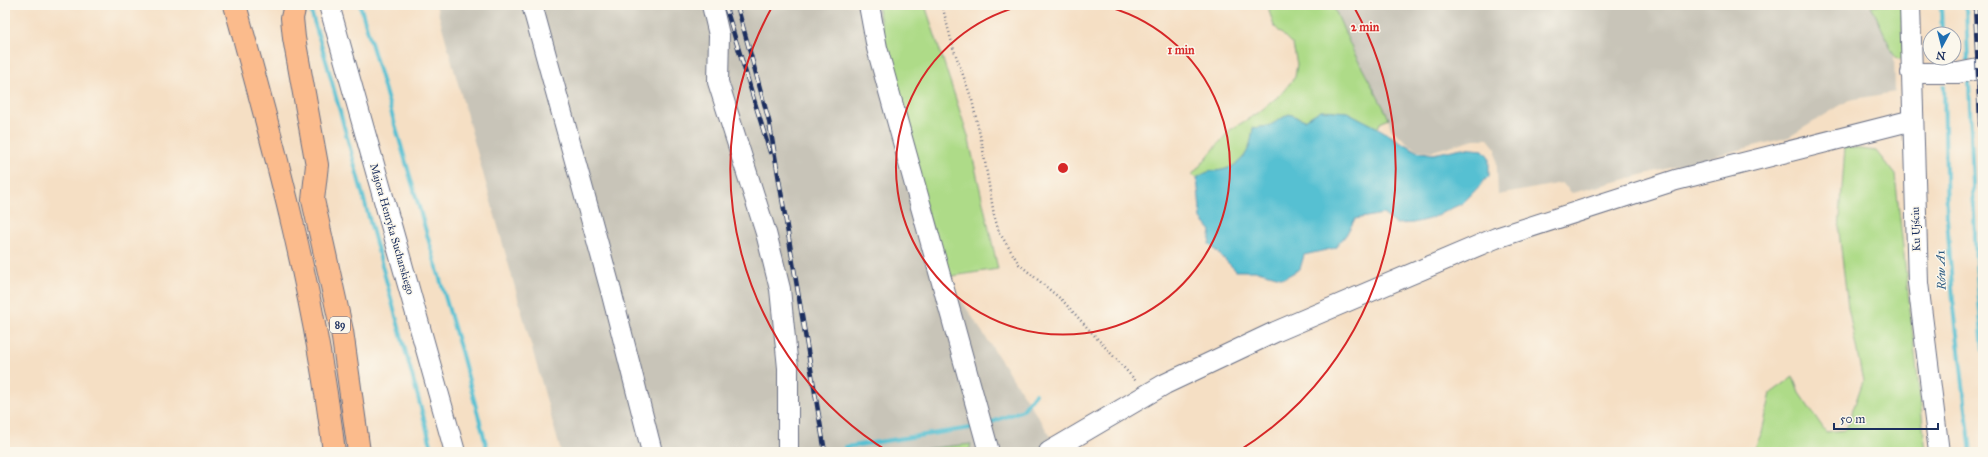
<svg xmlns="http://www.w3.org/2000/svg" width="1988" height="457" font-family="'IM FELL Great Primer',serif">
	<rect width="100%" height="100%" fill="#fbf7ec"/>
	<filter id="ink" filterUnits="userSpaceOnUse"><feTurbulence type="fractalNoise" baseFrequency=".025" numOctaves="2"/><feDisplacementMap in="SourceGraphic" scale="8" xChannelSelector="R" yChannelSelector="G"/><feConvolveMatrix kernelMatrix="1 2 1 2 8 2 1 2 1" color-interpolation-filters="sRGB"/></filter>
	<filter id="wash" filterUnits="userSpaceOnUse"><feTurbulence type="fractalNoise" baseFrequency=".012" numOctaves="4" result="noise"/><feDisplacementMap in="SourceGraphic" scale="16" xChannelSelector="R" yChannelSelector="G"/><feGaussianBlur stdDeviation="0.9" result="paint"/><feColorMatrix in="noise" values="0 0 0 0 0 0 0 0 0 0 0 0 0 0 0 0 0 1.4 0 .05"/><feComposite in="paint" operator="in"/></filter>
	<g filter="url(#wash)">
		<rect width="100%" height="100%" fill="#f5dfc4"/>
		<path fill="#c8c4b8" d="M436,5H877L946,277L1061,452H561Z
			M1343,5H1871L1894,55L1895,92L1849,100L1789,137L1572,193L1562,183L1498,195L1496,149L1488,139H1474L1433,151L1416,150L1391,129L1386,112L1353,51L1334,7Z"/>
		<path fill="#aedb88" stroke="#648573" d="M877,5H925L968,136L998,269L946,277L912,159Z
			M1270,5H1333L1353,51L1386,112L1389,119L1380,123L1378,128L1347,112L1321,110L1305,120L1289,114L1269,126L1253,128C1251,147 1246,162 1226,169C1213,173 1211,168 1197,178L1192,175L1230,130L1258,113L1281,94L1295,77L1297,64L1293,45L1274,26L1269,11Z
			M1871,5H1902L1903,57L1901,59H1898L1894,55Z
			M1845,147L1876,151L1895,175L1926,452H1753L1762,432L1771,393L1793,377L1799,393L1826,432L1846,430L1863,381L1848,307L1839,232Z
			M971,444L969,452H894Z"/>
		<path fill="#57c0d2" stroke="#397898" d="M1321,110L1347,112L1378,128L1416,151L1433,154L1462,148L1483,150L1489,157V176L1463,203L1429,219L1413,223L1396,224L1383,214L1355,219L1346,235L1335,248L1304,255L1300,269L1284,278L1258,271H1236L1209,244L1211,231L1201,219L1197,178C1211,168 1213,173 1226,169C1246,162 1251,147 1253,128L1269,126L1289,114L1305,120Z"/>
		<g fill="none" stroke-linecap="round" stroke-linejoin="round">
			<path stroke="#57c0d2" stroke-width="4" d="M309,5L327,64L433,452
				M360,5L461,351L488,452
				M1941,5L1942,34
				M1966,5L1968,60
				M1969,83L1976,263L1983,350
				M1944,87L1947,218L1953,300L1971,452
				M987,424L1023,410L1035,394
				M845,447L977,427
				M768,452L775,451"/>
		</g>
	</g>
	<g filter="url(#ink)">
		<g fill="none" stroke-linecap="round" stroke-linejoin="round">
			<g stroke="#676d82" stroke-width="22">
				<path id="minor" d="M329,5L455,452
					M532,5L611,291L652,452
					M712,5L719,35L718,82L766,233L780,289L788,368V452
					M869,5L877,48L989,452
					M1910,5L1918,283L1939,452
					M1911,73H1958L1983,68
					M1049,452L1165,384L1275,332L1496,238L1676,180L1913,120"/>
			</g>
			<g stroke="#676d82" stroke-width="24">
				<path id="highway" d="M235,5C276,153 316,299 334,452
					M295,5L292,18L294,38L317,165L313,200L342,331L359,452"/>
			</g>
			<path stroke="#676d82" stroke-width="2.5" stroke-dasharray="1 3" stroke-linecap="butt" d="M942,5L953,47L972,100L982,144L994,215L999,232L1019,264L1063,301L1136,381"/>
			<use href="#minor" stroke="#fff" stroke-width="20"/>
			<use href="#highway" stroke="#fbbb8c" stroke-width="22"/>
			<g stroke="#1b2f5e" stroke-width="4.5">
				<path id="rail" d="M725,5L770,152
					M737,5L769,121L825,452
					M1975,5L1983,191"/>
			</g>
			<use href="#rail" stroke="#fbf7ec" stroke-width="3" stroke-dasharray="9" stroke-linecap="butt"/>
		</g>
	</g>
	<g fill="none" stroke="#d62828" stroke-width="2">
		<path d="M1101 5A167 167 0 1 1 1025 5"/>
		<path d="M889 452A333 333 0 0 1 772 7M1354 7A333 333 0 0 1 1237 452"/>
	</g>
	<g text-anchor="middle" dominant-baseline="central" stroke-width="3" stroke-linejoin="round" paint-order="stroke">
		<rect fill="#fbf7ec" stroke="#5e6b89" stroke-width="1" x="330" y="317" width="20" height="16" rx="3"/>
		<g font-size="10" font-weight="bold" fill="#1b2f5e">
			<text x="340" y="325">89</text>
		</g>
		<g font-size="11" fill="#1b2f5e" stroke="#fbf7ec">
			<text transform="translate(392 229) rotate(74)">Majora Henryka Sucharskiego</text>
			<text transform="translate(1916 229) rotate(-92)">Ku Ujściu</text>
		</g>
		<g font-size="12" font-style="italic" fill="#2d5a81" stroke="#fbf7ec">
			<text transform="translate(1941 270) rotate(-92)">Rów A1</text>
		</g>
	</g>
	<circle cx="1063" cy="168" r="6" fill="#d62828" stroke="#fbf7ec" stroke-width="2"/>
	<g font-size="12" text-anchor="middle" font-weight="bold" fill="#d62828" stroke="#fbf7ec" stroke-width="3" stroke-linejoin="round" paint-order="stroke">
		<text x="1365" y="31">2 min</text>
		<text x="1181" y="54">1 min</text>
	</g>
	<rect width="1988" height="457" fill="none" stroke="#fbf7ec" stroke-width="20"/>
	<g transform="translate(1942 46) rotate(187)"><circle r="19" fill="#fbf7ec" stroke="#a1a7b3"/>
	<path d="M0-3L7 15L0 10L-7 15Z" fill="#1f6fb2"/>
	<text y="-6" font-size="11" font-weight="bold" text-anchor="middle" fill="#1b2f5e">N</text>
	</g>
	<path d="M1834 423v6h104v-6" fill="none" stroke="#1b2f5e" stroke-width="2"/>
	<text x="1840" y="423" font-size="12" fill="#1b2f5e" stroke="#fbf7ec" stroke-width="3" paint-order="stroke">50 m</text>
</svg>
